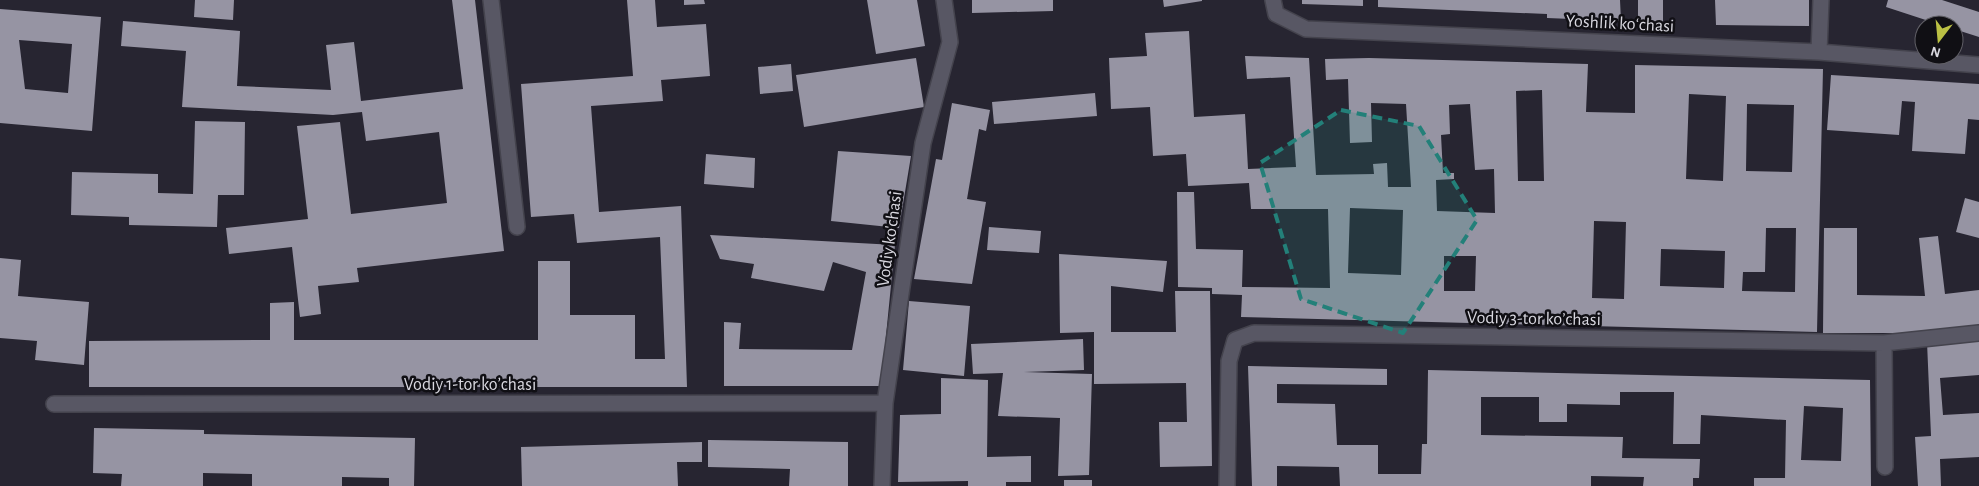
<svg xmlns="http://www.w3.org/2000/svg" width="1979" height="486" font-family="'Alegreya Sans',sans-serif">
	<rect width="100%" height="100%" fill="#272531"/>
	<path fill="#9694a3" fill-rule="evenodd" d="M195,0H234L233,20L194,17Z
		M452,0H475L504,251L357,268L359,282L318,286L321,314L300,317L292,247L229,254L226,228L308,219L297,126L340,122L351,214L447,203L439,132L366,141L362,112L333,115L182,107L186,51L121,46L123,21L240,31L237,86L331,90L326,45L354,42L361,101L463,89Z
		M627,0H655L657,27L706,24L710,76L661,80L663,101L591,106L599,212L681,206L687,387H89V341L270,340V303L294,302V340H538V261H570V315H635V359H665L660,237L577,243L574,214L531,217L521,84L633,76Z
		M684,0H704L705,4L684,5Z
		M867,0H917L925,46L876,54Z
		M972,0H1053V11L972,13Z
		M1163,0H1202V1L1164,7Z
		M1302,0H1363V6L1302,4Z
		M1378,0H1620L1621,21L1547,18V14L1378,7Z
		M1638,0H1663V23L1638,21Z
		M1715,0H1809V26L1716,25Z
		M1888,0H1942L1979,12V37L1954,29V25H1941L1886,7Z
		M0,9L101,17L92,131L0,123ZM19,40L72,44L68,93L25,89Z
		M1189,31L1194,117L1245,114L1248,169L1296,167L1290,77L1247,79L1245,56L1309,58L1316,175L1374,174L1373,164L1387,163L1388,187H1411L1406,104L1371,103L1372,142L1350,143L1348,79L1326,80L1325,59L1369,58L1588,64L1586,112L1635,113V65L1823,69L1817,332L1241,317L1242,295L1212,294V288L1178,287L1177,192H1194L1196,249L1243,250L1242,287L1330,288L1328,209H1251L1249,183L1188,186L1186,154L1153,156L1150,107L1111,109L1109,58L1147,56L1145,33ZM1542,90L1544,181H1518L1516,91ZM1689,94L1726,96L1723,181L1686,179ZM1470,104L1475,170L1494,169L1495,213L1437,211L1436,180L1454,179V173H1443L1441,135L1450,134L1449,105ZM1747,104L1794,105L1792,172L1746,171ZM1350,208L1403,210L1401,275L1348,273ZM1594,221L1626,222L1624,299L1592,298ZM1766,228H1796L1795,292L1742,291L1743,272H1765ZM1661,249L1725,251L1724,288L1660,286ZM1444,256H1476L1475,291H1444Z
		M916,58L924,107L804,127L796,75Z
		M791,64L793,91L760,94L758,67Z
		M1831,75L1979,84V120L1968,119L1965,154L1912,151L1915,102L1902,101L1899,135L1827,130Z
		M1095,93L1097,116L994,124L992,102Z
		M952,103L990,110L986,131L979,129L967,199L986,202L972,284L914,279L936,159L942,160Z
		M195,121L245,122L244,195H218L217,227L129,225V217L71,215L72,172L158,174V193L193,194Z
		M838,151L911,156L899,228L831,221Z
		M706,154L755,158L754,188L704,184Z
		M1965,198L1979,202V238L1956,232Z
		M989,227L1041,231L1039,253L987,250Z
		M1824,228H1857V295L1925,296L1919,238L1938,236L1945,294L1979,290V328L1929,333H1823Z
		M710,235L895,245L881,386H724V322L741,323L739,349L852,350L866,272L833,262L824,291L751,278L754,264L720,259Z
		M1059,254L1167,261L1163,292L1111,286V332H1176L1175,291H1210L1212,466L1160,467L1159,422H1187L1186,383L1094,384V332L1060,333Z
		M0,258L21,260L18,296L89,302L84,365L35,360L37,341L0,338Z
		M909,301L970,306L964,376L903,370Z
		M1083,339L1084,370L1024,372L1092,374L1089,475L1058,476L1060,418L998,416L1003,373L973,374L971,344Z
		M1979,340V375L1940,378L1943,415L1979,413V457L1940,459L1941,486H1918L1915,437L1931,436L1927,342Z
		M1248,366L1387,369V385L1277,384V403L1335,404L1337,445H1378V474H1421L1422,444H1427L1428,370L1870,380L1871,486H1754V478H1785L1786,420L1701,415L1700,444H1673L1674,392H1620V405L1567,404V422H1539V397H1481V435L1623,437L1622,458L1700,459L1699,478H1693V486H1643L1644,477L1591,476V486H1340L1339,467L1277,466V486H1252ZM1804,406L1843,408L1841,461L1801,460Z
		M941,378L988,380L987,457L1031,456V482H1006V486H968V481L898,482L900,415L941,414Z
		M94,428L204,430V434L415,438L414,486H389V478L342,477V486H252V474L203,473V486H121L122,474L93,473Z
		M708,440L848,442V486H789L790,469L708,467Z
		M702,442V462H677L678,486H522L521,447Z
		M1064,480H1092V486H1064Z"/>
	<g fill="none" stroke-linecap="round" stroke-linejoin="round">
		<g stroke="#44434d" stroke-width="18">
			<path id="minor" d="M491,0L517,227
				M1273,0L1276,14L1306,29L1819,52L1979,65
				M1819,52L1821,0
				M1884,343L1885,467
				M54,404L885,403
				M882,486L885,403L923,143L950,42L944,0
				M1227,486L1229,361L1235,340L1254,333L1884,343L1979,333"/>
		</g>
		<use href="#minor" stroke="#585764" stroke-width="15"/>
	</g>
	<path fill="#238079" fill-opacity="0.2" stroke="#238079" stroke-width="4" stroke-dasharray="10 6" stroke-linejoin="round" d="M1341,110L1419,126L1477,220L1403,333L1301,299L1260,163Z"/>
	<g text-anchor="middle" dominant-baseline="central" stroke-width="5" stroke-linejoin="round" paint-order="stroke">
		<g font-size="18" fill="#d9d8e0" stroke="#100f14">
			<text transform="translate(1620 24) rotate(3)">Yoshlik koʻchasi</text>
			<text transform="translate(890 239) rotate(-82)">Vodiy ko'chasi</text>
			<text transform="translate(1534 319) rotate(1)">Vodiy 3-tor koʼchasi</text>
			<text x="470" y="385">Vodiy 1-tor koʼchasi</text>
		</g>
	</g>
	<g transform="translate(1939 40) rotate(196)"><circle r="24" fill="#100f14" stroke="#605f66"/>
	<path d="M0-4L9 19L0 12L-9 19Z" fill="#bbc044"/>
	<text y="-8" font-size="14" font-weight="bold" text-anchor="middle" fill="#d9d8e0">N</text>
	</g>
</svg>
